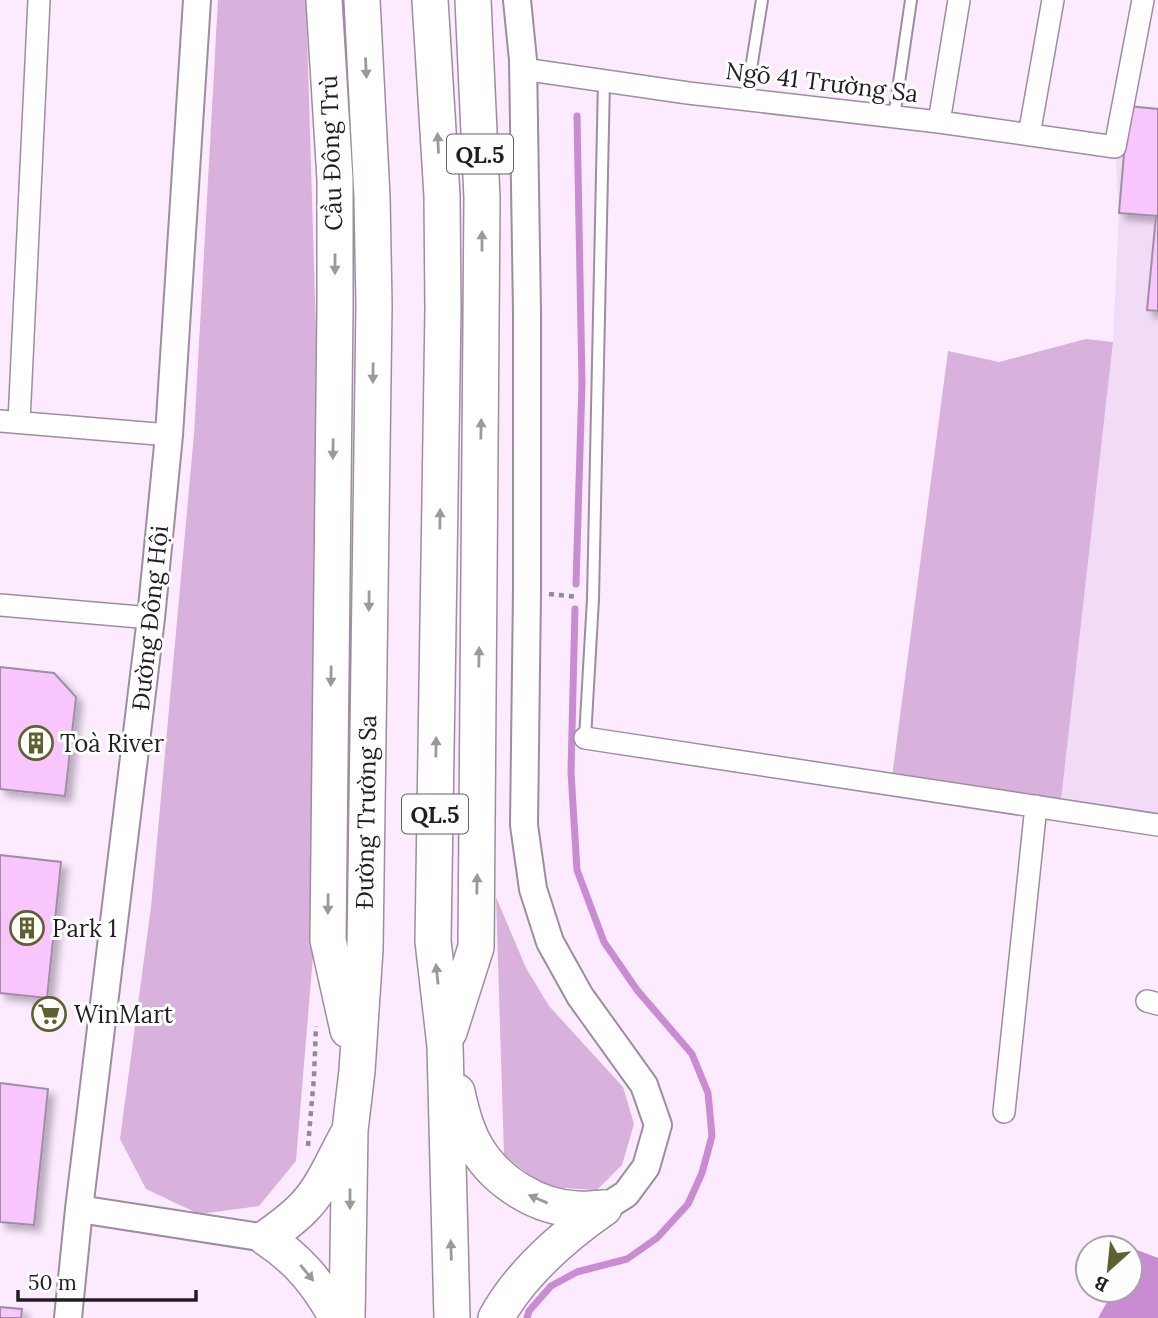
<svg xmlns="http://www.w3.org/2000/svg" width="1158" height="1318" font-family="Lora,serif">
	<defs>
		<filter id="shadow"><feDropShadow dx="6" dy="6" stdDeviation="3.5" flood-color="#0004"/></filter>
	</defs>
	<rect width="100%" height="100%" fill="#fceaff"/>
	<path fill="#f2dbf6" d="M1158,109V825L1060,809L1113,342L1119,213L1115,147Z"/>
	<path fill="#d8b2dd" d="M218,0H306L316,331L313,956L296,1161L259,1206L199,1214L146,1189L120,1139L151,907L194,434Z
		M1086,339L1113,342L1060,809L891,785L948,351L999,362Z
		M496,897L526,968L549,1006L623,1087L634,1124L622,1165L597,1190L545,1187L504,1155Z"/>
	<path fill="#c98cd2" d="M1137,1250L1158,1258V1318H1098L1114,1290H1130V1262Z"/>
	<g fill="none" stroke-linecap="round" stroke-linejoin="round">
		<path stroke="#c98cd2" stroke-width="7" d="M576,584L582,383L577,116
			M527,1318L529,1311L551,1286L577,1272L627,1259L657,1238L688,1204L702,1173L712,1136L708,1093L692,1054L637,990L604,942L577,870L571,772L575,609"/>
	</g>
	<path fill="#f8c5ff" stroke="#9f8ea1" stroke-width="2" filter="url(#shadow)" d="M1128,106L1158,109V216L1119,213Z
		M1156,216H1158V311L1147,310Z
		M0,667L54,673L76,697L65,796L0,789Z
		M0,855L61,862L47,998L0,993Z
		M0,1083L48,1089L34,1225L0,1222Z
		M0,1307L22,1309L21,1318H0Z"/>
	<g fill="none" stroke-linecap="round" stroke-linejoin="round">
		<g stroke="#9e8da0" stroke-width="14">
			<path id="service" d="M746,100L762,0
				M894,117L911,0
				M585,738L593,599L604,80"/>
		</g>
		<g stroke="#9e8da0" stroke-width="24">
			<path id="minor" d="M523,69L688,93L939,122L1115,147L1143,0
				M939,122L959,0
				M1029,135L1053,0
				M0,421L169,435
				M19,422L39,0
				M0,605L151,618
				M585,738L1158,825
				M1147,1001L1158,1004
				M1004,1112L1036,806"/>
		</g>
		<g stroke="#9e8da0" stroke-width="30">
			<path id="tertiary" d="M517,0L523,60L527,312V591L524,825L533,889L550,942L580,996L644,1085L658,1125L646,1167L626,1194L604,1208
				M79,1209L266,1238
				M68,1318L79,1209L151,618L169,435L197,0"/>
		</g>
		<g stroke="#9e8da0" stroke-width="38">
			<path id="trunk" d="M324,0L335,179V307L328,940L348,1030
				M430,0L442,196L443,309L433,941L445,1046L452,1318
				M449,1032L476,947L482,198L473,0
				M457,1092C461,1111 467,1133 477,1149C497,1182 538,1208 577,1209C586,1210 595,1208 604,1208
				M337,1318C318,1283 299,1260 266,1238C280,1228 293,1219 305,1206C324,1186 335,1157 348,1134
				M347,1318L350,1130L357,1071L365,949L374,305L372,197L362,0
				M496,1318C520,1274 564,1236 604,1208"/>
		</g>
		<path stroke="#958997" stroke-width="4.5" stroke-dasharray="5 5" stroke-linecap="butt" d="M549,594L578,597
			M308,1146L314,1077L316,1026"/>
		<use href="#service" stroke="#fff" stroke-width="10"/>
		<use href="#minor" stroke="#fff" stroke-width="21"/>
		<use href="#tertiary" stroke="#fff" stroke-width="26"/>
		<use href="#trunk" stroke="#fff" stroke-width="35"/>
	</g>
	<defs><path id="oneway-solid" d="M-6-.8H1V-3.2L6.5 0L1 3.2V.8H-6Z" transform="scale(1.75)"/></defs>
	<g fill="#9c999c">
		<use href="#oneway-solid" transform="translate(366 68) rotate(87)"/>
		<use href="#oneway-solid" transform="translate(438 143) rotate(-93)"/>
		<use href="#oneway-solid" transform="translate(482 241) rotate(-90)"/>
		<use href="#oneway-solid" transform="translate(335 264) rotate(90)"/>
		<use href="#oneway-solid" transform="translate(373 373) rotate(91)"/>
		<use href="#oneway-solid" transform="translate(481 429) rotate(-89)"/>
		<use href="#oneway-solid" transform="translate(333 449) rotate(91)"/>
		<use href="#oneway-solid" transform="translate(440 519) rotate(-89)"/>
		<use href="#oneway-solid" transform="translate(369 601) rotate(91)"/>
		<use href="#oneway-solid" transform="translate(479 657) rotate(-89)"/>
		<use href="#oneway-solid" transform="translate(331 676) rotate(91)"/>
		<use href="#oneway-solid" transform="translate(436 747) rotate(-89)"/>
		<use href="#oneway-solid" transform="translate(477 884) rotate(-89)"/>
		<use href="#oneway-solid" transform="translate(328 904) rotate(91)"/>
		<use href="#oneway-solid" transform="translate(437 974) rotate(-96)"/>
		<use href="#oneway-solid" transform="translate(350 1199) rotate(90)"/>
		<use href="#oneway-solid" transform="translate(538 1199) rotate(-157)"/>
		<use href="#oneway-solid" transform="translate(451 1250) rotate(-92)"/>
		<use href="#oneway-solid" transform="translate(307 1273) rotate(50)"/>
	</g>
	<defs>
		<g id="building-ring" transform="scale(1.75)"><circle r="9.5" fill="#fefefe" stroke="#5e612f" stroke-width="1.5"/><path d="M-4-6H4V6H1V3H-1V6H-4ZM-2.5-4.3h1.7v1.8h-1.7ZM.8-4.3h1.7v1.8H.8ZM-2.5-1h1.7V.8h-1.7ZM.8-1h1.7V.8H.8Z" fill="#5e612f"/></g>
		<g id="supermarket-ring" transform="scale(1.75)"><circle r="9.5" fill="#fefefe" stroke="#5e612f" stroke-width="1.5"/><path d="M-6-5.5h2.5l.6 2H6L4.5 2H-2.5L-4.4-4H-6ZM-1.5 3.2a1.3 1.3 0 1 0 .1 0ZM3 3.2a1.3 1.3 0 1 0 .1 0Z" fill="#5e612f"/></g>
	</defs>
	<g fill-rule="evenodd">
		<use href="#building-ring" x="36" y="743"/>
		<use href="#building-ring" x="27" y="928"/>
		<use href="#supermarket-ring" x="49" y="1014"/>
	</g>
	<g text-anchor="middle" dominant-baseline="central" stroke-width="6" stroke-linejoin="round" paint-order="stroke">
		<g fill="#fefefe" stroke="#646065" stroke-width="2">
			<rect x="447" y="134.5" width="66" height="39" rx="5"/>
			<rect x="402" y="794.5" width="66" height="39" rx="5"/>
		</g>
		<g font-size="23" font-weight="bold" fill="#221c23">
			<text x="480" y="154">QL.5</text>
			<text x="435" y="814">QL.5</text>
		</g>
		<g font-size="24" fill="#221c23" stroke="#fefefe">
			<text transform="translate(822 82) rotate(7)">Ngõ 41 Trường Sa</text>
			<text transform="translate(331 153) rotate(-92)">Cầu Đông Trù</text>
			<text transform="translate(150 618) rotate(-84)">Đường Đông Hội</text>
			<text transform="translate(366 812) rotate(-89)">Đường Trường Sa</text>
		</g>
		<g font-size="24" fill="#221c23" stroke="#fefefe" text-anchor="start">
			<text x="60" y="743">Toà River</text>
			<text x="52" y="928">Park 1</text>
			<text x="74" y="1014">WinMart</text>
		</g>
	</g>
	<g transform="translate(1109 1269) rotate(207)"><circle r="33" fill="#fefefe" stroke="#a6a4a6" stroke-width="2"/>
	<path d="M0-5L12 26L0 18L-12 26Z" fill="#5e612f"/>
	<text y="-10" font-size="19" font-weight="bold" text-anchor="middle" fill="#221c23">B</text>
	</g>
	<path d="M18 1290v10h178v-10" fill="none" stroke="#221c23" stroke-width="3.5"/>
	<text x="28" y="1290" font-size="21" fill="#221c23" stroke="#fefefe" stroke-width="5" paint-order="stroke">50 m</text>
</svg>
